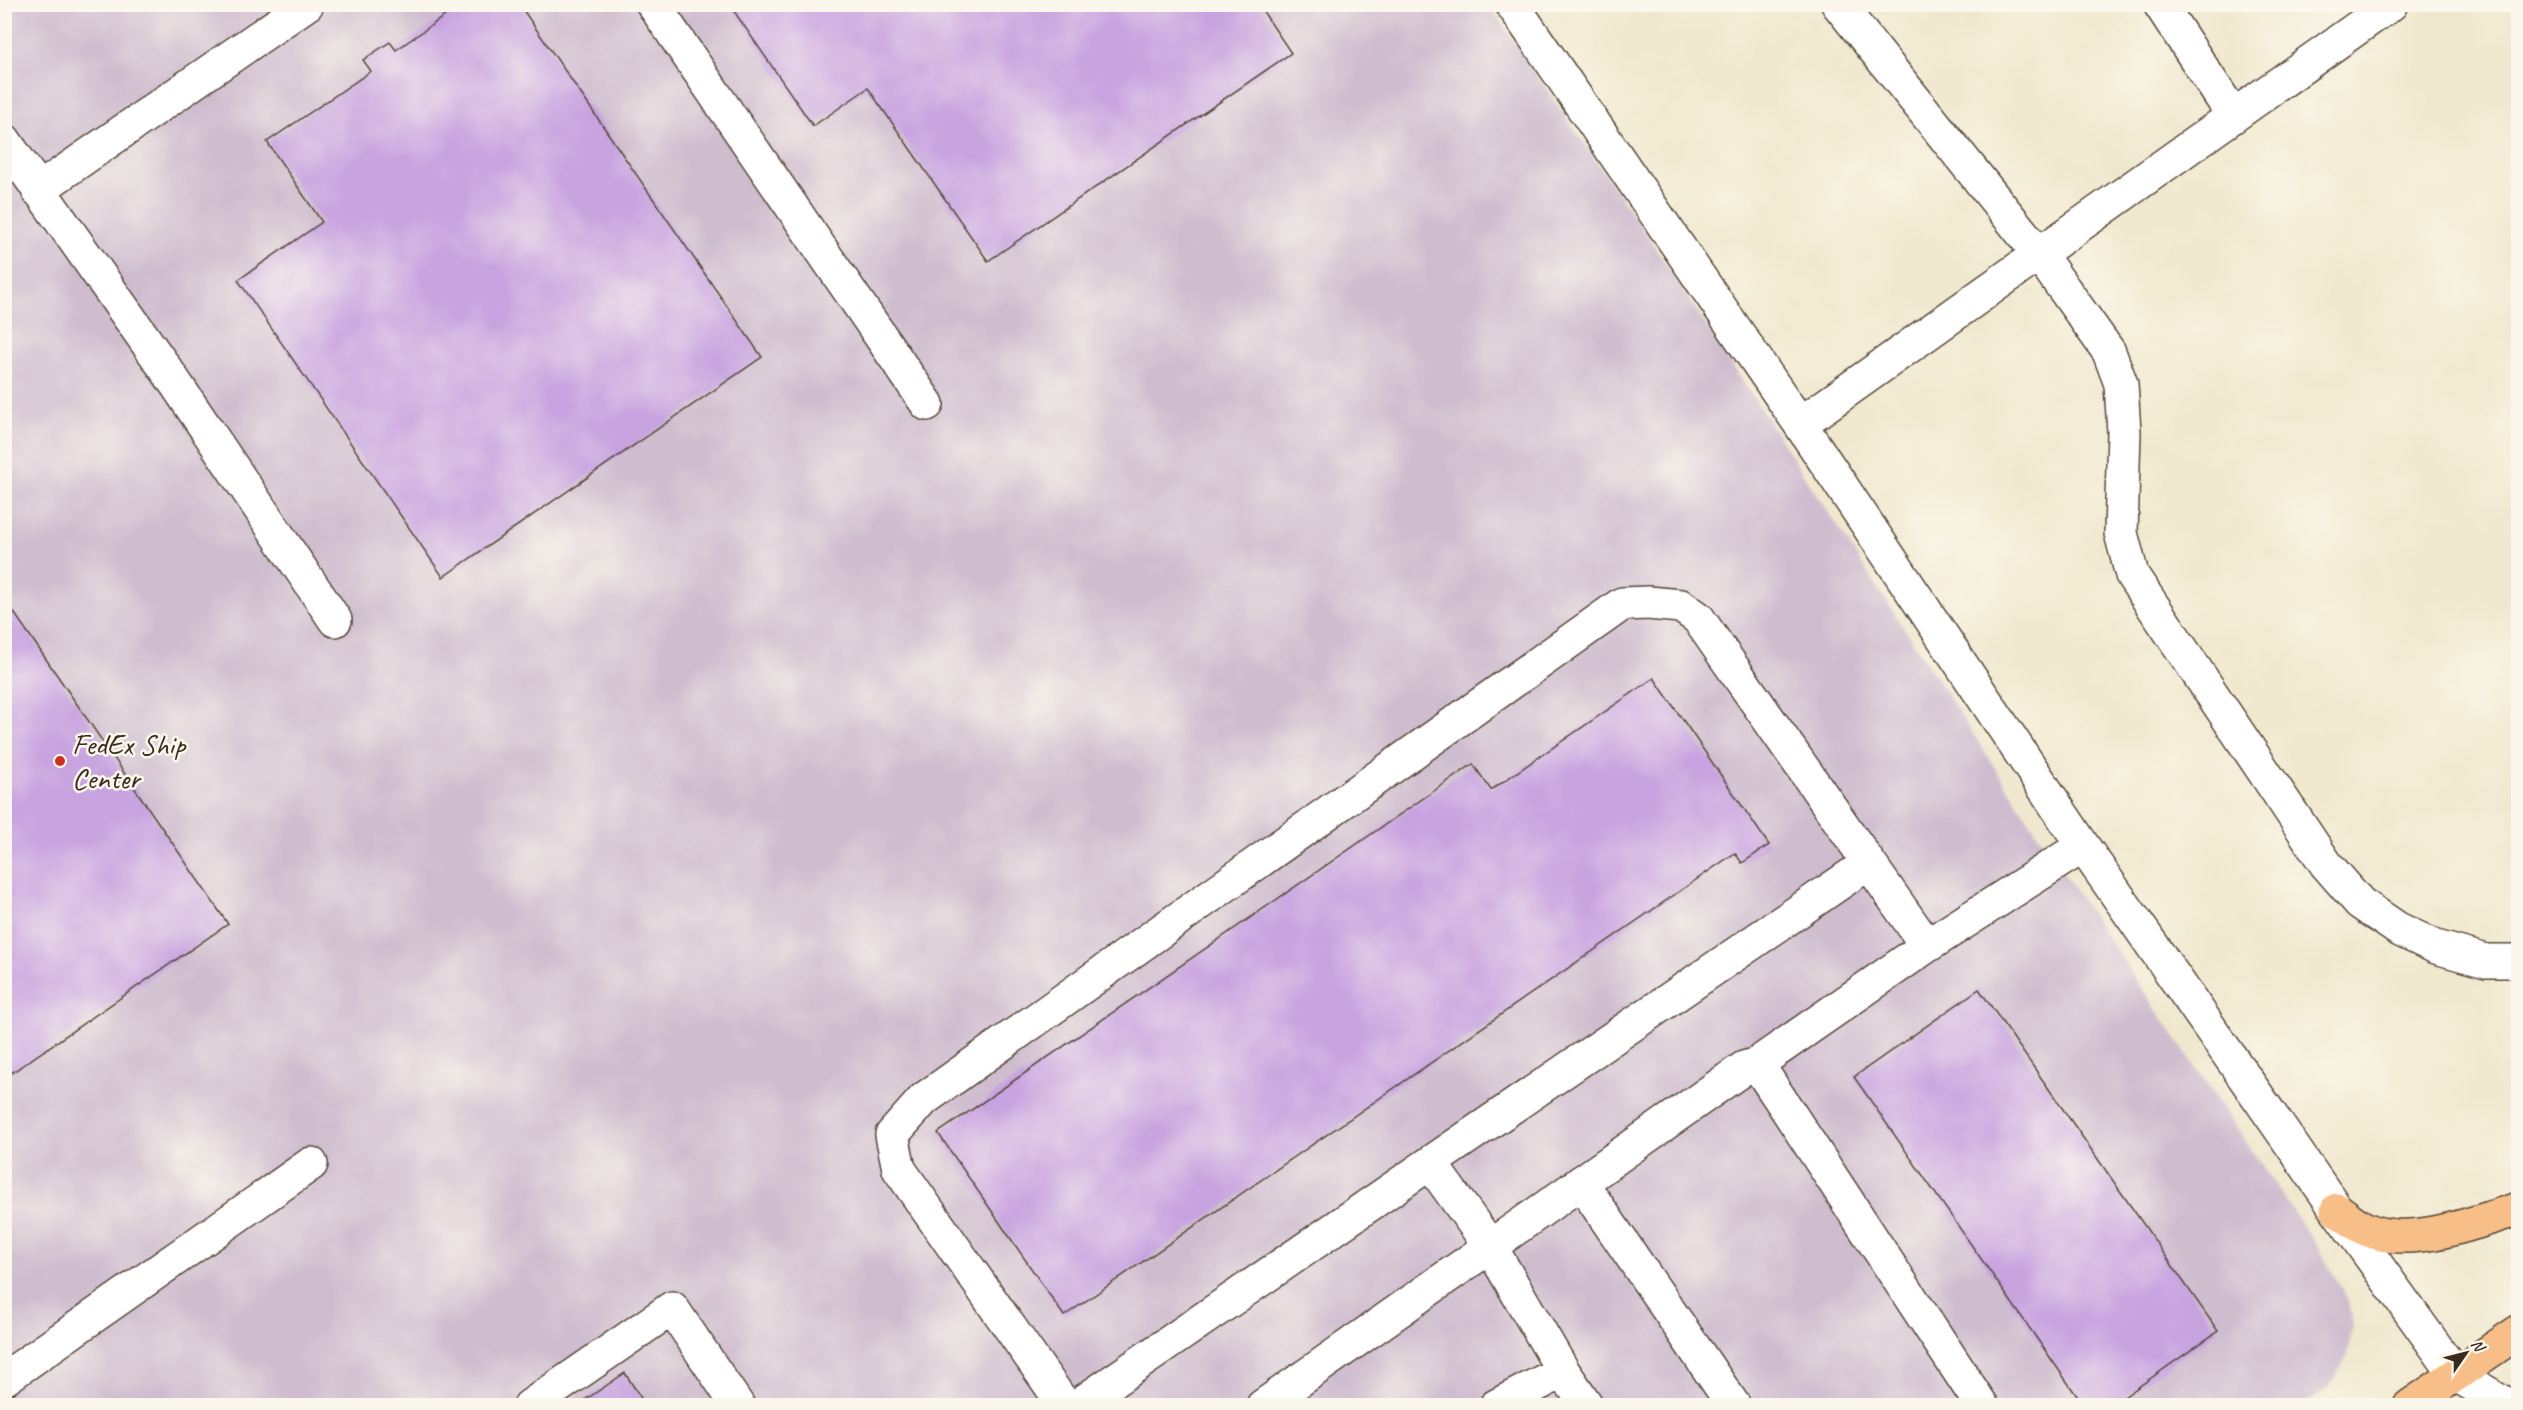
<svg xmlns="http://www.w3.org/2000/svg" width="2523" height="1410" font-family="Caveat,sans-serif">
	<rect width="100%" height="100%" fill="#fbf7ec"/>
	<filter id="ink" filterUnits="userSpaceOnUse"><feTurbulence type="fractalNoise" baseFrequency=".0167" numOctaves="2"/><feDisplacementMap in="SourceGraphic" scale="12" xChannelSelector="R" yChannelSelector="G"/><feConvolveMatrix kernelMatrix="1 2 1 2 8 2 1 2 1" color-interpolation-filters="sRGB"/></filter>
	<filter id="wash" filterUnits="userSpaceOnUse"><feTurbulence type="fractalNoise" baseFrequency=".008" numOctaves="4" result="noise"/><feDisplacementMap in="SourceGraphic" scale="24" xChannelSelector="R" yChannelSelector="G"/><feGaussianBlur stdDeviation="1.35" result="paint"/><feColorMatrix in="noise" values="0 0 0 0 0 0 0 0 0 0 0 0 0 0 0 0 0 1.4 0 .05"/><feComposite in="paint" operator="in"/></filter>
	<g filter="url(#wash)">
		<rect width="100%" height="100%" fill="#f0e8ce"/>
		<path fill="#cfbdcf" d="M5,4L1489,5L1655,247L2074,889L2320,1250L2350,1304L2353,1327L2346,1359L2328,1388L2303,1406H5Z"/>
		<g id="blocks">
			<path fill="#c7a3e0" d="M462,4H519L762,357L443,577L238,280L322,222L267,142L371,71L363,60L390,42L396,50Z
				M729,4H1258L1291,53L988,261L868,88L813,126Z
				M4,598L228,924L4,1078Z
				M1654,678L1769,845L1742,863L1735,853L1064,1316L938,1133L1473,764L1491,790Z
				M1979,989L2218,1331L2111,1406H2084L1854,1077Z
				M625,1373L646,1406H576Z"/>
		</g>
	</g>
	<g filter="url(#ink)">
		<use href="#blocks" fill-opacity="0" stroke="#564638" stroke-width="1.5"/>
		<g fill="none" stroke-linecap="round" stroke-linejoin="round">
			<g stroke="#564638" stroke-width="36">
				<path id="minor" d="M653,4L927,404
					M1512,4L1800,424L2083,846L2337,1210L2456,1375L2510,1406
					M1838,4L2039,254L2109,352L2121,384L2124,432L2121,533L2132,575L2326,864L2360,903L2398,929L2436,947L2486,961H2518
					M2160,4L2233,115
					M4,140L172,378L335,620
					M38,190L307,4
					M1800,424L2391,4
					M1757,1064L1982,1406
					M1430,1163L1869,863
					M1581,1182L1734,1406
					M4,1379L311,1164
					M530,1406L672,1308L738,1406
					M1065,1406L899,1169L892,1135L924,1099L1622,604L1648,603L1681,606L1698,618L1927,946
					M1077,1406L1430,1163L1490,1246L1563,1371
					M1263,1406L1744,1068L1757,1064L1927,946L2083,846
					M1496,1406L1563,1371L1587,1406"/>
			</g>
			<g stroke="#564638" stroke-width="36">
				<path id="major" d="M2337,1210C2347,1216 2357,1226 2368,1230C2411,1248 2477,1222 2518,1209
					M2410,1406L2518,1332"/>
			</g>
			<use href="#minor" stroke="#fff" stroke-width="33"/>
			<use href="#major" stroke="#f7be88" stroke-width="33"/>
		</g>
	</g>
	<circle fill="#c8321e" stroke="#fbf7ec" stroke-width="2" cx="60" cy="761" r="6"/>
	<g text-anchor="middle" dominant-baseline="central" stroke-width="5" stroke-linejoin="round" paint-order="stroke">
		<g font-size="30" fill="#3b2a1e" stroke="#fbf7ec" text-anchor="start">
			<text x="72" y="744">FedEx Ship<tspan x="72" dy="34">Center</tspan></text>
		</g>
	</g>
	<rect width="2523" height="1410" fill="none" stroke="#fbf7ec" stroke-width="24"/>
	<g transform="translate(2466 1353) rotate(55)" stroke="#fbf7ec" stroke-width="4.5" paint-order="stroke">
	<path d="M0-4.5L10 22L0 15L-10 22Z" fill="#3b2a1e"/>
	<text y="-9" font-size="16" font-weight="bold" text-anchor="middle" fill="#3b2a1e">N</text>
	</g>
</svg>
